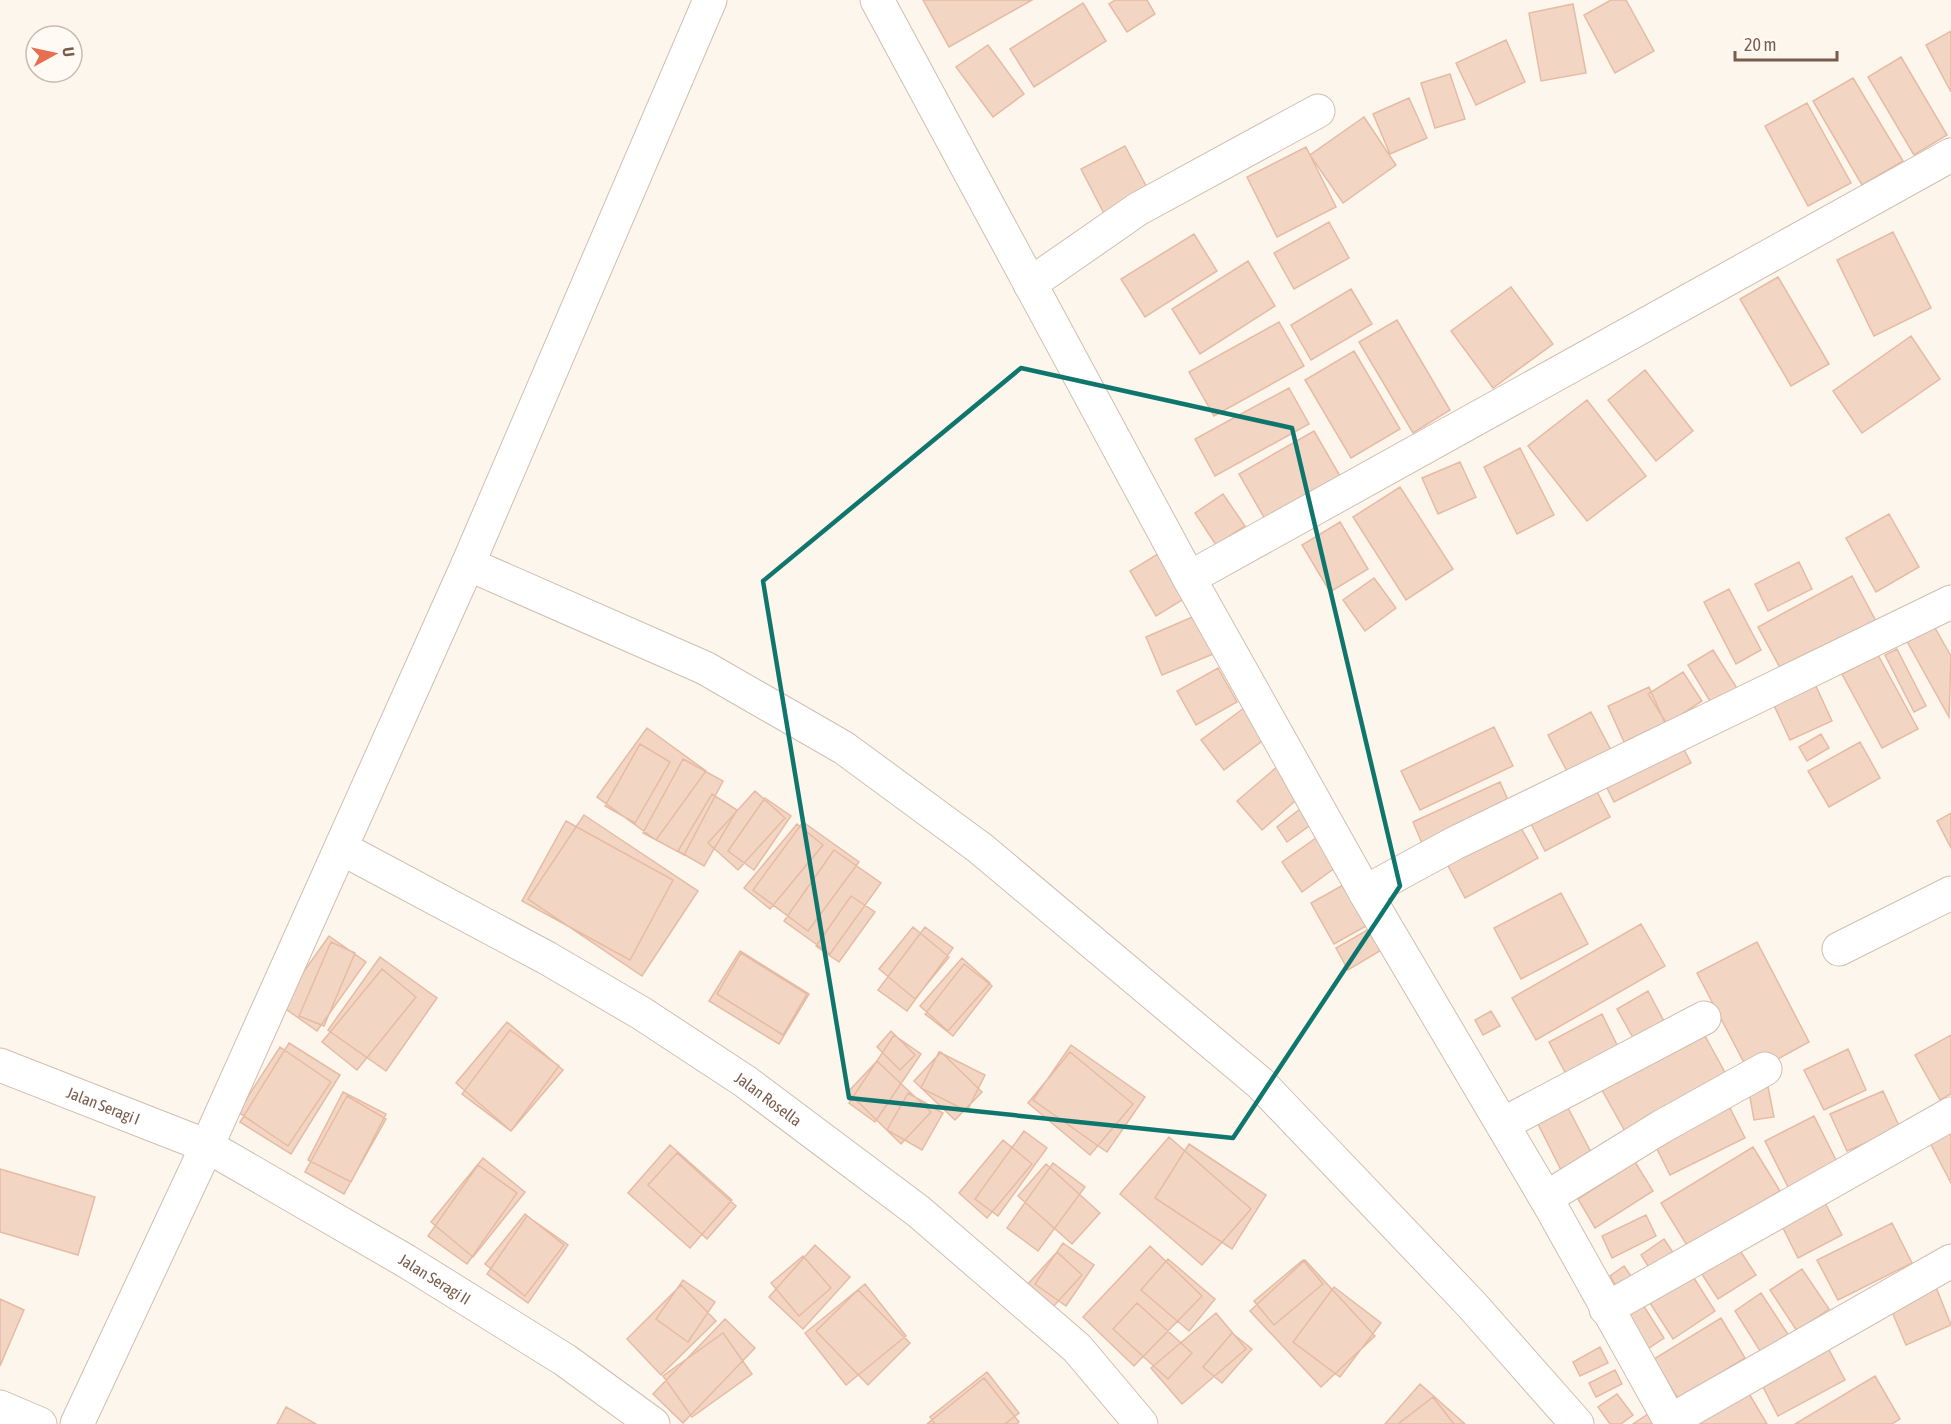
<svg xmlns="http://www.w3.org/2000/svg" width="1951" height="1424" font-family="'Asap Condensed',sans-serif">
	<rect width="100%" height="100%" fill="#fdf6ec"/>
	<path fill="#f3d5c3" stroke="#e6bba3" stroke-width="1.5" d="M923,0H1032L949,47Z
		M1115,0H1147L1155,14L1127,32L1109,4Z
		M1611,0H1626L1654,51L1615,73L1584,15Z
		M1083,3L1106,41L1034,87L1010,49Z
		M1573,4L1586,73L1541,81L1529,13Z
		M1951,31V92L1926,45Z
		M1506,40L1525,82L1476,105L1456,63Z
		M988,45L1024,94L993,117L956,67Z
		M1901,57L1947,135L1914,155L1868,77Z
		M1450,74L1465,119L1435,128L1421,83Z
		M1853,78L1903,161L1862,185L1813,101Z
		M1409,98L1427,138L1390,154L1373,114Z
		M1807,103L1851,183L1808,206L1765,126Z
		M1364,117L1396,165L1343,203L1310,155Z
		M1125,146L1153,199L1109,223L1081,169Z
		M1306,147L1336,207L1277,237L1247,177Z
		M1329,222L1349,258L1294,289L1274,253Z
		M1893,232L1931,308L1874,336L1837,260Z
		M1194,234L1217,271L1145,317L1121,279Z
		M1248,261L1275,306L1200,354L1172,309Z
		M1778,277L1829,364L1791,386L1740,299Z
		M1511,287L1553,344L1493,388L1451,331Z
		M1351,289L1372,324L1311,360L1291,325Z
		M1397,320L1450,410L1413,433L1359,342Z
		M1279,322L1304,366L1214,416L1189,372Z
		M1911,336L1940,379L1862,433L1833,391Z
		M1354,351L1400,429L1351,458L1305,380Z
		M1645,370L1693,431L1656,461L1608,400Z
		M1289,388L1309,424L1215,476L1195,439Z
		M1587,400L1646,476L1587,521L1528,446Z
		M1314,431L1340,476L1265,519L1239,474Z
		M1520,448L1554,515L1517,534L1484,467Z
		M1460,462L1476,497L1438,514L1422,478Z
		M1400,487L1453,569L1406,600L1353,517Z
		M1223,494L1245,526L1216,545L1195,513Z
		M1889,514L1919,567L1876,592L1846,538Z
		M1340,522L1368,569L1330,592L1302,545Z
		M1161,552L1187,597L1156,616L1130,571Z
		M1799,562L1812,589L1768,611L1755,584Z
		M1852,576L1878,625L1784,675L1758,627Z
		M1374,578L1396,608L1365,631L1343,600Z
		M1729,589L1761,650L1736,664L1704,602Z
		M1197,615L1213,654L1162,675L1146,637Z
		M1931,621L1951,656L1949,717L1904,636Z
		M1897,649L1926,706L1914,712L1885,655Z
		M1713,650L1738,690L1713,706L1688,665Z
		M1878,655L1918,729L1882,748L1842,674Z
		M1218,668L1237,702L1196,725L1177,691Z
		M1683,672L1702,701L1667,724L1648,694Z
		M1814,682L1832,721L1790,740L1772,701Z
		M1649,687L1665,723L1624,742L1608,706Z
		M1244,708L1266,738L1224,770L1201,740Z
		M1591,712L1613,754L1570,777L1548,735Z
		M1494,727L1513,766L1420,810L1401,771Z
		M647,728L706,771L656,840L597,797Z
		M1821,734L1829,748L1807,761L1799,747Z
		M1679,740L1691,763L1614,802L1602,778Z
		M1860,742L1880,778L1829,807L1808,771Z
		M640,744L670,762L635,823L605,806Z
		M683,759L723,781L684,855L643,833Z
		M1278,766L1302,795L1262,830L1237,801Z
		M1500,782L1511,807L1424,848L1413,822Z
		M1593,784L1610,817L1545,851L1528,818Z
		M755,791L785,818L738,870L708,843Z
		M712,794L737,810L704,866L678,851Z
		M765,798L791,816L754,870L728,851Z
		M1304,806L1316,821L1287,842L1277,827Z
		M1951,813V848L1937,821Z
		M584,815L698,891L642,976L528,899Z
		M566,821L673,880L630,960L522,901Z
		M1517,821L1538,858L1465,898L1445,860Z
		M803,822L859,862L808,931L753,890Z
		M797,824L823,845L770,909L744,888Z
		M1316,838L1336,867L1302,892L1282,862Z
		M834,850L881,883L830,954L784,921Z
		M1343,885L1366,926L1334,944L1311,903Z
		M1561,893L1588,944L1521,979L1494,928Z
		M851,896L875,912L839,962L816,946Z
		M1641,924L1665,966L1536,1040L1512,998Z
		M913,927L949,957L915,999L879,969Z
		M925,927L953,948L907,1011L878,990Z
		M1371,928L1383,949L1348,970L1336,948Z
		M329,936L366,962L317,1031L280,1005Z
		M331,942L355,953L324,1026L299,1016Z
		M1757,942L1809,1042L1750,1074L1697,973Z
		M740,951L809,994L779,1044L709,1001Z
		M741,953L807,994L783,1035L717,994Z
		M380,957L437,998L386,1071L328,1030Z
		M962,958L990,983L948,1031L920,1006Z
		M964,964L992,986L953,1036L925,1014Z
		M382,969L416,997L357,1070L322,1042Z
		M1648,991L1667,1027L1637,1045L1617,1009Z
		M1491,1011L1500,1026L1483,1035L1475,1020Z
		M1602,1014L1618,1047L1566,1074L1549,1042Z
		M507,1022L563,1070L511,1131L456,1083Z
		M510,1030L559,1066L511,1131L462,1094Z
		M891,1031L915,1055L900,1070L877,1047Z
		M1704,1034L1728,1078L1627,1135L1602,1090Z
		M894,1035L921,1054L875,1122L849,1103Z
		M1951,1035V1094L1940,1100L1915,1055Z
		M289,1043L340,1075L291,1154L240,1122Z
		M1071,1045L1145,1097L1107,1152L1033,1100Z
		M280,1047L331,1082L288,1146L238,1112Z
		M1848,1049L1866,1090L1824,1110L1804,1070Z
		M939,1052L985,1075L967,1111L921,1088Z
		M941,1052L982,1092L955,1120L914,1081Z
		M1070,1052L1133,1104L1090,1155L1028,1103Z
		M877,1061L931,1112L901,1144L848,1092Z
		M1767,1082L1774,1117L1754,1120L1748,1086Z
		M1883,1091L1900,1128L1847,1151L1830,1114Z
		M343,1092L386,1114L351,1182L308,1160Z
		M908,1093L943,1113L922,1150L887,1130Z
		M347,1096L386,1119L344,1194L305,1172Z
		M1567,1106L1594,1158L1563,1174L1537,1122Z
		M1730,1108L1745,1138L1670,1175L1655,1145Z
		M1814,1116L1837,1162L1788,1187L1765,1141Z
		M1951,1127V1183L1928,1139Z
		M1024,1131L1047,1148L998,1216L975,1199Z
		M1169,1137L1251,1209L1202,1265L1120,1194Z
		M1003,1140L1032,1164L987,1218L959,1193Z
		M1189,1144L1266,1195L1232,1249L1155,1198Z
		M670,1145L732,1200L690,1248L628,1193Z
		M1753,1147L1780,1191L1688,1247L1661,1203Z
		M677,1153L736,1206L707,1239L648,1185Z
		M483,1158L525,1192L473,1257L431,1222Z
		M1635,1162L1653,1191L1595,1228L1578,1199Z
		M1053,1163L1085,1187L1038,1251L1007,1228Z
		M1046,1164L1100,1213L1072,1244L1018,1196Z
		M478,1165L517,1193L467,1264L428,1236Z
		M0,1169L95,1197L78,1255L0,1232Z
		M1825,1203L1842,1235L1798,1258L1782,1226Z
		M525,1214L564,1245L525,1296L485,1264Z
		M1646,1215L1656,1236L1612,1258L1602,1236Z
		M527,1216L568,1245L528,1303L487,1274Z
		M1892,1223L1912,1263L1838,1300L1817,1260Z
		M1664,1239L1674,1254L1650,1269L1641,1255Z
		M1063,1243L1094,1265L1066,1306L1035,1284Z
		M1735,1243L1756,1275L1718,1299L1698,1268Z
		M815,1245L850,1277L803,1329L769,1297Z
		M1150,1246L1202,1296L1134,1366L1083,1317Z
		M1057,1252L1082,1275L1053,1307L1028,1284Z
		M803,1256L831,1288L799,1316L771,1283Z
		M1168,1259L1215,1299L1189,1331L1141,1290Z
		M1303,1260L1323,1284L1274,1325L1254,1301Z
		M1305,1260L1375,1336L1321,1387L1250,1311Z
		M1624,1266L1631,1276L1616,1286L1610,1276Z
		M1802,1269L1829,1309L1797,1331L1770,1290Z
		M1690,1272L1715,1311L1673,1339L1648,1300Z
		M683,1280L715,1302L688,1342L656,1319Z
		M865,1284L906,1336L846,1385L805,1333Z
		M681,1285L716,1321L661,1375L627,1339Z
		M1334,1287L1381,1323L1340,1377L1293,1342Z
		M1936,1287L1951,1325L1906,1345L1890,1307Z
		M858,1290L910,1343L868,1385L816,1331Z
		M1761,1293L1789,1336L1762,1354L1735,1311Z
		M1638,1297L1664,1338L1646,1350L1620,1308Z
		M0,1299L24,1310L0,1366Z
		M1137,1303L1192,1353L1168,1379L1113,1329Z
		M1216,1313L1246,1349L1182,1404L1151,1368Z
		M1721,1318L1745,1358L1678,1399L1654,1359Z
		M725,1319L755,1348L683,1423L653,1394Z
		M723,1333L752,1374L692,1417L663,1376Z
		M1232,1333L1252,1349L1222,1383L1203,1367Z
		M1827,1346L1845,1380L1778,1416L1760,1381Z
		M1600,1347L1608,1363L1580,1376L1573,1362Z
		M1615,1370L1622,1384L1596,1397L1589,1383Z
		M987,1372L1019,1413L1005,1424H935L930,1417Z
		M1875,1376L1900,1419L1892,1424H1795Z
		M984,1378L1019,1422L1017,1424H927Z
		M1420,1384L1465,1424H1385Z
		M1748,1392L1767,1424H1698L1697,1421Z
		M1617,1394L1633,1415L1621,1424H1610L1598,1407Z
		M1433,1397L1454,1424H1398Z
		M286,1407L316,1424H277Z
		M1648,1414L1655,1424H1633Z"/>
	<g fill="none" stroke-linecap="round" stroke-linejoin="round">
		<g stroke="#d1beb0" stroke-width="35">
			<g id="minor">
				<path d="M877,0L1189,578L1365,892L1551,1207L1672,1424"/>
				<path d="M1030,284L1138,209L1318,111"/>
				<path d="M468,564L705,668L844,748L980,848L1260,1083L1471,1304L1577,1424"/>
				<path d="M1189,578L1951,155"/>
				<path id="s1" d="M341,848L547,958L641,1013L746,1082L918,1211L1077,1348L1141,1424"/>
				<path d="M1365,892L1455,843L1951,602"/>
				<path d="M1839,949L1951,893"/>
				<path id="s2" d="M0,1065L207,1146L406,1261L565,1360L653,1424"/>
				<path d="M1503,1124L1704,1018"/>
				<path d="M1546,1198L1661,1127L1765,1069"/>
				<path d="M1606,1309L1951,1114"/>
				<path d="M0,1407L40,1424"/>
				<path d="M1670,1421L1951,1261"/>
			</g>
		</g>
		<g stroke="#d1beb0" stroke-width="35">
			<path id="tertiary" d="M77,1424L207,1146L468,564L710,0"/>
		</g>
		<use href="#minor" stroke="#fff" stroke-width="33"/>
		<use href="#tertiary" stroke="#fff" stroke-width="33"/>
	</g>
	<path fill="none" stroke="#0f766e" stroke-width="4.5" stroke-linejoin="round" d="M1021,368L1292,428L1400,886L1233,1138L849,1098L763,581Z"/>
	<g text-anchor="middle" dominant-baseline="central" stroke-width="4.5" stroke-linejoin="round" paint-order="stroke">
		<g font-size="16" fill="#7a5c4d" stroke="#fffaf3">
			<text stroke="none"><textPath href="#s1" startOffset="496">Jalan Rosella</textPath></text>
			<text stroke="none"><textPath href="#s2" startOffset="111">Jalan Seragi I</textPath></text>
			<text stroke="none"><textPath href="#s2" startOffset="486">Jalan Seragi II</textPath></text>
		</g>
	</g>
	<g transform="translate(54 54) rotate(82)"><circle r="28" fill="#fffaf3" stroke="#cabbb1" stroke-width="1.5"/>
	<path d="M0-4.5L10 22L0 15L-10 22Z" fill="#e76f51"/>
	<text y="-9" font-size="16" font-weight="bold" text-anchor="middle" fill="#7a5c4d">U</text>
	</g>
	<path d="M1735 51v9h102v-9" fill="none" stroke="#7a5c4d" stroke-width="3"/>
	<text x="1744" y="51" font-size="18" fill="#7a5c4d" stroke="#fffaf3" stroke-width="4.5" paint-order="stroke">20 m</text>
</svg>
